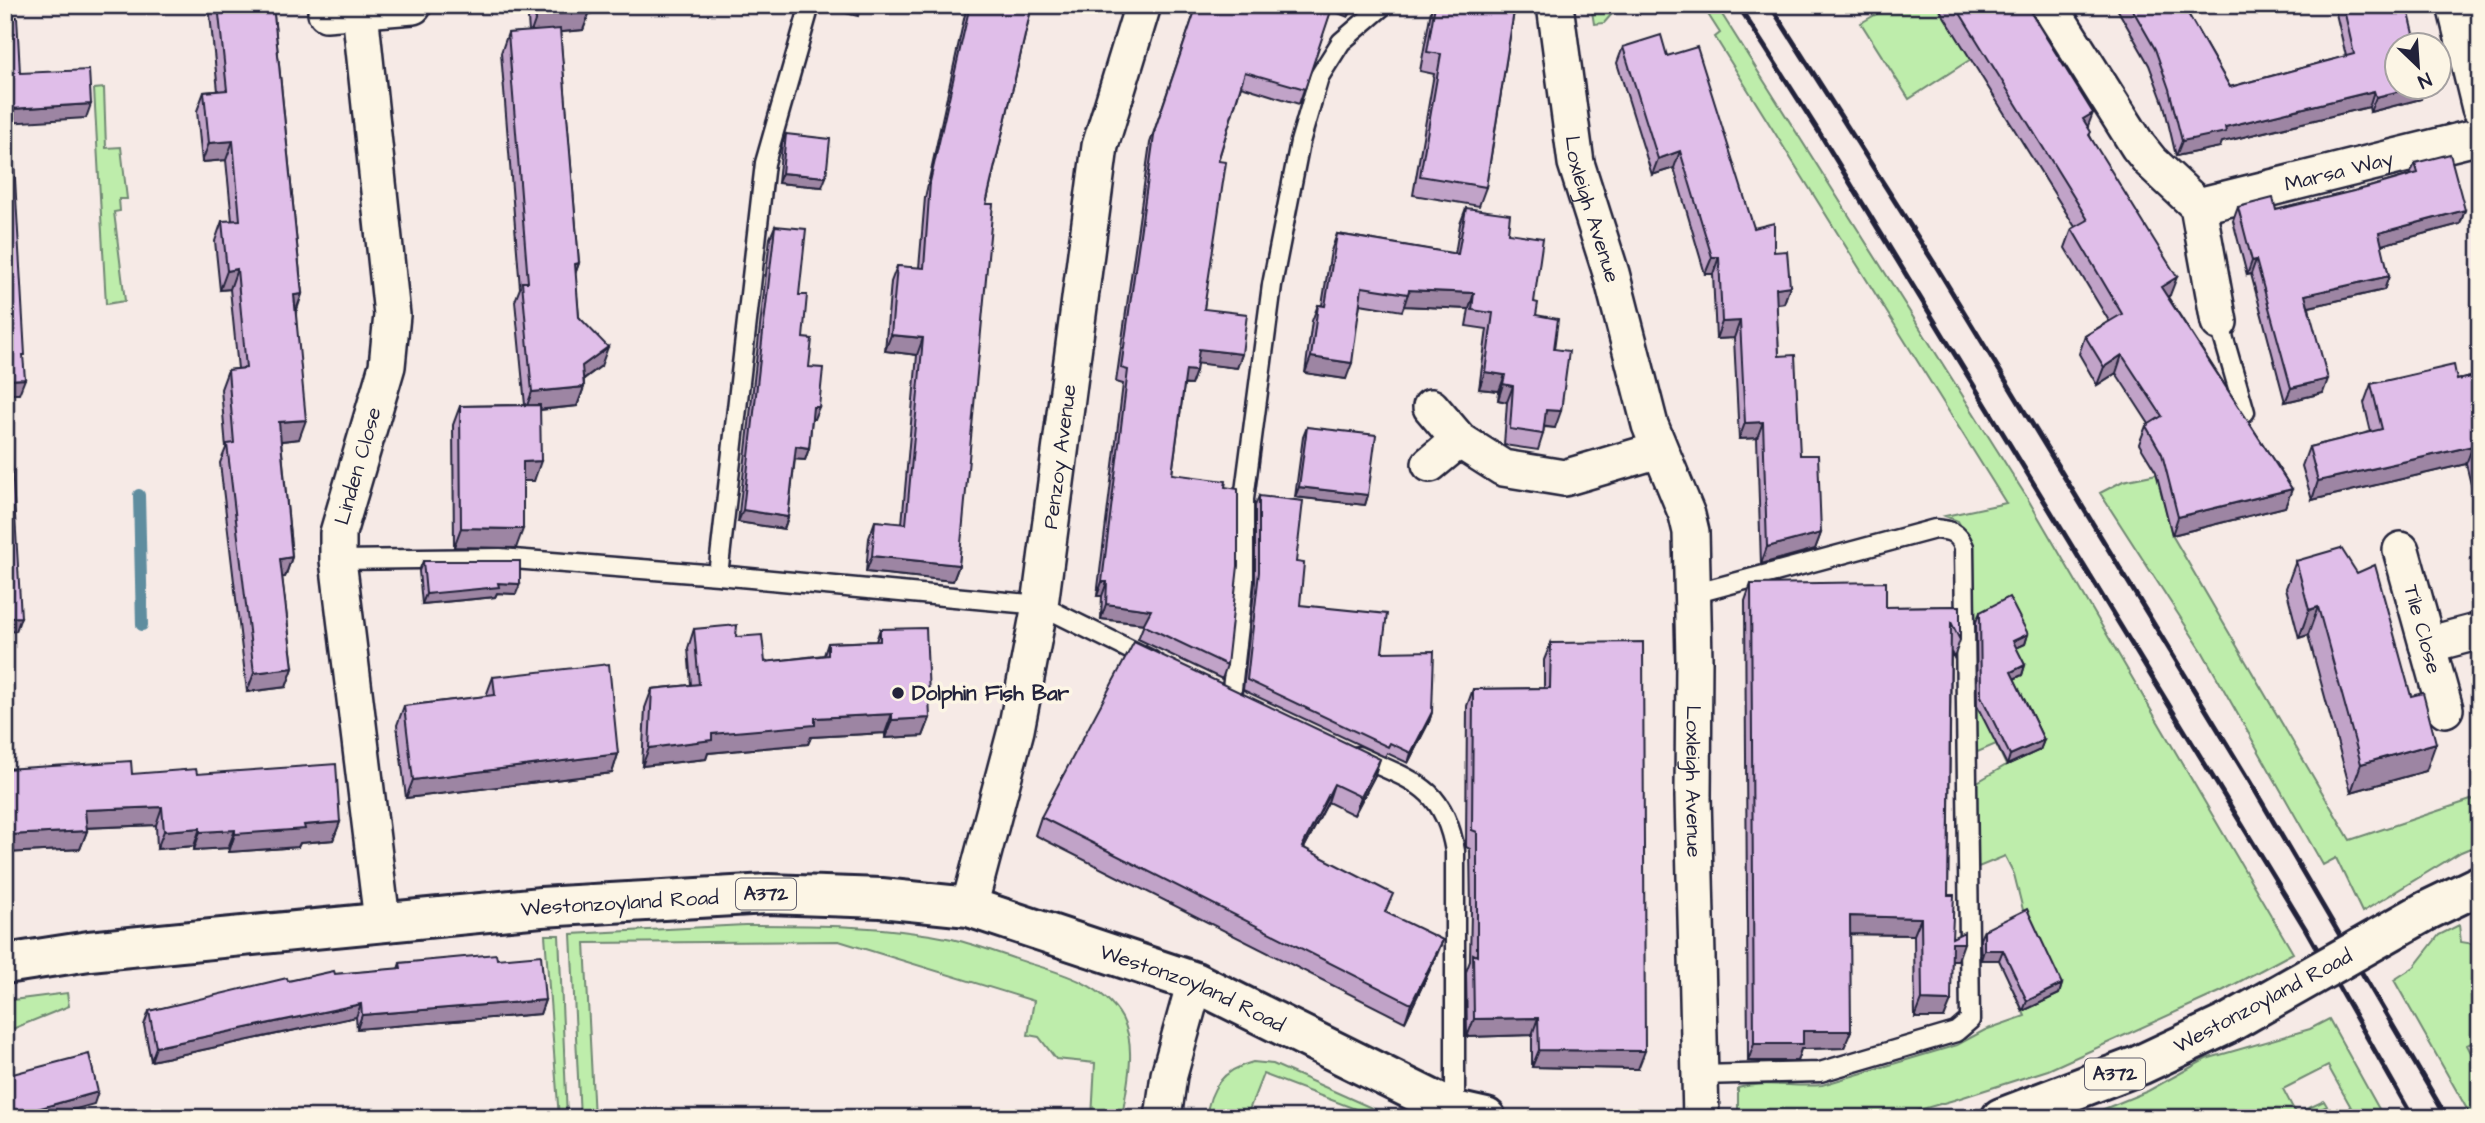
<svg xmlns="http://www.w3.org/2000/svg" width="2485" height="1123" font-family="'Architects Daughter',sans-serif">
	<rect width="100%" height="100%" fill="#f6eae6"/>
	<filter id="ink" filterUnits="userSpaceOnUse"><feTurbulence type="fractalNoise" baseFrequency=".0143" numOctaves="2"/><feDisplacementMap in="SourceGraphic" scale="14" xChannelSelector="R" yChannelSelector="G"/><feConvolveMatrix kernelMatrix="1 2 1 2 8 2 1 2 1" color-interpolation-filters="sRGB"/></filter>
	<g filter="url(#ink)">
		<path fill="#beedab" stroke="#708873" stroke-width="2" d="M1591,5H1607L1611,15L1604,23L1594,24Z
			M1702,5H1716L2026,496L2293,953L2222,991L2048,1070L1954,1100L1891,1118H1738V1088C1763,1080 1795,1088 1822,1085L1957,1045L1985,1030L2025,1016L2008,979L2025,918L2014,874L2005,856L1976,868L1974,784L2006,765L1996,744L1973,754L1976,711L1971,701L1973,548L1958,521L1945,516L2006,503L1715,37L1720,33Z
			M1892,5H1938L1971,59L1909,99L1861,23Z
			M104,88L106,148L121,147L127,199H119L120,211L114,212L125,301L106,304L94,89Z
			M2157,474L2172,535L2350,840L2480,797V844L2461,852L2362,912L2336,858L2323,865L2202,651L2100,493L2123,481Z
			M745,925C814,925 884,925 952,939C978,945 1003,955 1028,963C1062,973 1104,985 1122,1018C1138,1047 1126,1087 1122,1118H1092L1095,1063L1056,1059L1039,1037L1028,1035L1034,1001L839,941L585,943L594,1118H580L571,934Z
			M2459,925L2461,942L2480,945V1039L2467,1045L2480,1070V1118H2472L2394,980L2414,967L2439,935Z
			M545,935H559L567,1118H559Z
			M67,993L69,1006L5,1032V1001Z
			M2329,1019L2384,1118H2357L2328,1066L2283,1089L2296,1114L2324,1101L2327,1106L2305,1118H2082L2148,1091L2206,1059L2310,1029Z
			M1253,1062L1273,1064L1394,1118H1379L1263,1074L1246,1118H1206C1210,1088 1222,1070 1253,1062Z"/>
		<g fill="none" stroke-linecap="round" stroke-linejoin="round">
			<path stroke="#5e8d9f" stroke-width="12" d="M139,495L142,625"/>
			<g stroke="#22223b" stroke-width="23">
				<path id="lane" d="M810,5L765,163L718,575L1040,605L1151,660
					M2219,322L2245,412
					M338,560L500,558L718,575
					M1693,594L1935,529C1950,530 1958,532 1964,547L1970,1020L1956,1032L1820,1072L1700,1075
					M1231,698L1244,581V499L1272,285L1300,142L1319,77L1341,42L1384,5
					M1358,756C1413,781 1444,786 1455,851V1111"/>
			</g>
			<g stroke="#22223b" stroke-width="40">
				<g id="street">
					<path id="s1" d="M1555,5L1576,163L1611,273L1650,425L1687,515L1691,532L1694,660L1693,797L1701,1118"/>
					<path d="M2049,5L2138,146L2150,161L2198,206L2219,322"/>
					<path d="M2455,5L2480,108"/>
					<path d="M360,11L392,315L387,366L338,533V560L382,921"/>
					<path d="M326,13L413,6"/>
					<path id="s2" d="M2198,206L2480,136"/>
					<path d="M1431,407L1459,440L1503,468L1564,478L1659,450"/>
					<path d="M1430,464L1459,440"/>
					<path id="s3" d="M2401,550L2445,709"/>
					<path d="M2427,645L2480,631"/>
					<path id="s4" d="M969,907L1016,730L1040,605L1100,146L1143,5"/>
					<path d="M1163,1118L1169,1075L1195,982"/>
				</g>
			</g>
			<g stroke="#22223b" stroke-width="44">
				<g id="primary">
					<path d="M2426,911L2480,885"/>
					<path id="s5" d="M5,964L89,951L541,907L768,894L881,898L969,907L1195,982L1455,1111L1486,1118"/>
					<path d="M2001,1118L2140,1065L2227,1024"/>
				</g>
			</g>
			<use href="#lane" stroke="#fcf5e5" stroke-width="18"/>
			<use href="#street" stroke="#fcf5e5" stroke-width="35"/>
			<use href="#primary" stroke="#fcf5e5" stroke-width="38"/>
			<path stroke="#22223b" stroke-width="5" d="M1738,5L1819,132L2305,928L2413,1118
				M1770,5L1936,266L2253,787L2447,1118"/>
			<g stroke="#22223b" stroke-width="44" stroke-linecap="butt">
				<path id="primary-bridge" d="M2227,1024L2426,911"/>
			</g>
			<use href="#primary-bridge" stroke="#fcf5e5" stroke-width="38"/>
		</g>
		<path fill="#c1a3c8" stroke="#22223b" stroke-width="2" d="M209,5H273L302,294L296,313L299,439L281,441L292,557L285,577H282L293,668L286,687L247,692L220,463L226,448L221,389L228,370L238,369L230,289L220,290L215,241L222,221H232L226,160L202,162L197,111L204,92L218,91Z
			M527,5H595L592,13L589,14L583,30L560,32L579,263L575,274L579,317L601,366L584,379V387L577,406L540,410L534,481H523L516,548L454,547L453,425L460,406L525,405L515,301L520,288L501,53L508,33L529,32Z
			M823,5H861L858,16L822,7Z
			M967,5H1032L986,204L959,565L953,581L866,572L869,538L875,521L902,524L917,355L885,351L891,282L897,266L919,268L925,198Z
			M1197,5H1356L1348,17L1331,10L1299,104L1241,86L1218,161L1204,309L1242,354L1237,368L1197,363L1196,371L1191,385H1184L1172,474L1225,487L1227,665L1222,679L1138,639L1144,624L1101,619L1102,596H1097L1123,384L1116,382L1150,143Z
			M1432,5H1515L1486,187L1479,206L1413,195L1434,74L1420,71Z
			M1937,5H2026L2088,126L2090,136L2170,295L2168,297L2292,489L2285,507L2172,535L2156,472L2139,444L2146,426L2149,424L2116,373L2097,385L2079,354L2085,336L2109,321L2065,248L2072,229L2075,227Z
			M2115,5H2183L2230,87L2346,56L2334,5H2407L2421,99L2370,112L2369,107L2222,142L2220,147L2176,156L2164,105L2149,65Z
			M1623,47L1667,56L1754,228L1774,252L1790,286L1784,303L1776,304L1779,356L1800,455L1821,533L1815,549L1761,564L1757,438L1739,439L1734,338L1716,339L1713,274H1705L1674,168L1652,175L1617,63Z
			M786,134L822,187L778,183L782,144Z
			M2415,163L2465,210L2460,224L2381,245L2389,276L2384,290L2309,307L2323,393L2285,402L2251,274L2247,275L2233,221L2238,207L2276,210L2366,188L2410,175Z
			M1466,208L1508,233L1534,302L1536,315L1554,349L1555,428L1544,427L1543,434L1538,450L1504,445L1507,402L1498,400L1499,391L1479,389L1487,329L1466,326L1469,309L1404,306L1402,311L1360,304L1346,379L1305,373L1312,321L1318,305H1322L1331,251L1337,234L1455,254L1460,224Z
			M775,226L799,295L803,338L809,367L814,419H812L809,448L805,460L795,459L788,517L784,529L738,522L770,238Z
			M2480,375V521L2466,464L2312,500L2302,466L2309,447L2371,432L2364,403L2371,384L2457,380Z
			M1307,427L1368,495L1365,505L1295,497L1303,437Z
			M1259,496L1296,562L1300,605L1382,652L1432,712L1429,722L1408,763L1387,753L1385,757L1243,690L1255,582V506Z
			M423,561L516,594L497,593L495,597L422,604L419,571Z
			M2296,561L2411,696L2426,771L2351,792L2308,635L2299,638L2286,588Z
			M1751,584L1886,607L1960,606V640L1954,658L1951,652L1948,895L1952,938L1958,960H1952L1944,1018H1915L1914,935L1850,934L1844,1048L1801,1049L1797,1061H1748L1745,601Z
			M1980,612L2028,634L2025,644L2016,648L2025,665L2022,675L2014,679L2044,740L2040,750L2007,765L1977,706L1976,622Z
			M694,629L736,637L765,662L824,655L828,643L876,641L880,629L930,718L923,736L885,738V733L811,737L808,744L708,753L706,759L642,766L645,708L652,689L691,685L688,648Z
			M1551,643L1638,1069L1532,1067V1035L1467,1037L1466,972L1470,961L1471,911L1470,849L1466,847L1467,706L1473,689L1544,688V660Z
			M493,677L618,754L612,773L406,798L397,725L404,706L486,696Z
			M5,769L132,774H197L340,822L333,840L300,843L298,847L229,852L228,848L194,850V846L157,849L156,825L86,828L87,831L80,849L5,853Z
			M1374,777L1354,815L1328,802L1304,848L1436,957L1405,1022L1035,835L1041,817Z
			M1984,930L2062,984L2059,994L2023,1011L1999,960H1981L1980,939Z
			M497,959L545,1000L540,1014L357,1029L356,1017L151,1061L144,1025L149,1011L288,981L335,974L398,969L400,963Z"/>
		<path fill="#9d85a3" stroke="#22223b" stroke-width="2" d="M585,5H595L592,13L589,14L583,30L530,35L537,15Z
			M1352,5H1356L1348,17Z
			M2412,88H2425L2421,99L2370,112L2376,97Z
			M2374,91L2369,107L2222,142L2220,147L2176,156L2182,141L2225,127Z
			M91,104L86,118L6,123L11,109Z
			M2093,113L2086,131L2083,119Z
			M233,141L226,160L202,162L209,143Z
			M1680,151L1674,168L1652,175L1658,159Z
			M782,173L826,177L822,187L778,183Z
			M2465,210L2460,224L2374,247L2379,233Z
			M1712,257H1719L1713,274H1705Z
			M2256,260L2251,274L2247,275L2252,261Z
			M579,263L572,283L575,264Z
			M237,269L230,289L220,290L227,271Z
			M2389,276L2384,290L2300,309L2305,295Z
			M2177,277L2170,295L2154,305L2161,287Z
			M1790,286L1784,303L1770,305L1776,288Z
			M1409,290L1474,293L1469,309L1404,306Z
			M302,294L295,313L294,295Z
			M1740,321L1734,338L1716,339L1722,322Z
			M891,335L923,338L917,355L885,351Z
			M608,347L601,366L575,385L582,366Z
			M1199,349L1242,354L1237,368L1194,363Z
			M2122,355L2116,373L2097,385L2104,367Z
			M1311,357L1352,363L1346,379L1305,373Z
			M1186,370L1196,371L1191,385L1181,384Z
			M1485,372L1505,375L1499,391L1479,389Z
			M25,379L19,394H5L7,380Z
			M2328,379L2323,393L2285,402L2291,388Z
			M1503,384L1513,386L1507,402L1498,400Z
			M584,387L577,406L525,411L532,392Z
			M813,407H819L814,419H809Z
			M1546,410L1561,411L1555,428L1541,426Z
			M306,420L299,439L272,442L279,422Z
			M1763,422L1757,438L1739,439L1745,423Z
			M796,446L809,448L805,460L792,459Z
			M2473,446L2466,464L2312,500L2318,481Z
			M541,461L534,481H516L523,462Z
			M1299,487L1368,495L1365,505L1295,497Z
			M2292,489L2285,507L2172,535L2178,517Z
			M743,510L788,517L784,529L738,522Z
			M461,528L523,529L516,548L454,547Z
			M1821,533L1815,549L1761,564L1767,547Z
			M872,556L959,565L953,581L866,572Z
			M292,557L285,577L273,578L280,559Z
			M1102,582H1107L1102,596H1097Z
			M498,583L520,584L516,594L497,593L495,597L422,604L426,594Z
			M1106,604L1151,610L1146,624L1101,619Z
			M2318,607L2308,635L2299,638L2309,610Z
			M21,617L16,631L5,632V618Z
			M2028,634L2025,644L2009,651L2013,641Z
			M2025,665L2022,675L2007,682L2011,672Z
			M293,668L286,687L247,692L254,673Z
			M1432,712L1429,722L1408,763L1411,753Z
			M892,714L885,733L811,737L808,744L708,753L706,759L642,766L649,748L712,734L815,718Z
			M930,718L923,736L885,738L892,720Z
			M2044,740L2040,750L2007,765L2010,755Z
			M2436,743L2426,771L2351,792L2361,764Z
			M618,754L612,773L406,798L413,780Z
			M1380,759L1374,777L1354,815L1361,797Z
			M1334,784L1328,802L1295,865L1302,847Z
			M162,807L156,825L79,828L85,810Z
			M340,822L333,840L300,843L298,847L229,852L235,834L304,825Z
			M200,828L194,846L157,849L164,831Z
			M235,830L228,848L194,850L200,832Z
			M87,831L80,849L5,853V843L8,835Z
			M1850,916L1921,918L1914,935L1844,934Z
			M1443,940L1436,957L1405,1022L1411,1004Z
			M1952,943H1964L1958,960H1946Z
			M1984,950H2003L1999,960H1981Z
			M2062,984L2059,994L2023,1011L2027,1001Z
			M545,1000L540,1014L357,1029L362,1015Z
			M1922,1000L1951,1001L1944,1018H1915Z
			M361,1004L356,1017L151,1061L156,1047Z
			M1538,1018L1532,1035L1467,1037L1474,1019Z
			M1803,1031H1851L1844,1048L1801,1049L1797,1061H1748L1754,1044Z
			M1539,1050L1645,1051L1638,1069L1532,1067Z
			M98,1092L94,1104L45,1118H5Z"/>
		<path fill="#e0bee9" stroke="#22223b" stroke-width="2" d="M5,5H11L12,17H17L20,73L89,70L91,104L11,109L25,355H23L25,379L7,380L21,617L5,618Z
			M218,5H273L302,294L294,295L306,420L279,422L292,557L280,559L293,668L254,673L227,444L234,443L228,370L246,368L237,269L227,271L222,221L240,220L233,141L209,143L204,92L227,90Z
			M536,5H589L590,11L537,15Z
			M970,5H1032L986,204H993L959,565L872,556L875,521L906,524L923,338L891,335L897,266L924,268L930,182Z
			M1197,5H1333L1305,89L1245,72L1218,161L1226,162L1204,309L1247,314L1242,354L1199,349L1196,371L1186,370L1172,474L1226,481L1225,487L1238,489V566L1227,665L1143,625L1151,610L1106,604L1107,582H1102L1128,370L1121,368L1155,129Z
			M1435,5H1515L1486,187L1420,176L1441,54L1427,52Z
			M1955,5H2026L2093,113L2083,119L2091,132L2089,135L2177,277L2161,287L2292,489L2178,517L2162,454L2146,426L2162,416L2122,355L2104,367L2085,336L2122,314L2072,229L2088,220Z
			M2130,5H2183L2230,87L2354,54L2343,5H2407L2417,46H2398V88H2412L2376,97L2374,91L2225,127L2226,132L2182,141L2169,89L2155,49Z
			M560,29L579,263L575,264L579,317L608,347L582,366L584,387L532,392L522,282H528L508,33Z
			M1661,35L1667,56L1697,47L1754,228L1774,223V252L1787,251L1790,286L1776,288L1779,356L1795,355L1800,455H1818L1821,533L1767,547L1763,422L1745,423L1740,321L1722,322L1719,257H1712L1680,151L1658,159L1623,47Z
			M786,134L830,139L826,177L782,173Z
			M2450,154L2465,210L2379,233L2389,276L2305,295L2328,379L2291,388L2256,260L2252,261L2238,207L2273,198L2276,210L2366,188L2418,173L2415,163Z
			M1466,208L1510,214L1508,233L1543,238L1534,302L1538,303L1536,315L1558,319L1554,349L1569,351L1561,411L1546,410L1543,434L1510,429L1513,386L1503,384L1505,375L1485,372L1493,313L1472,310L1474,293L1409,290L1408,294L1362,287L1352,363L1311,357L1318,305L1325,306L1337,234L1458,254Z
			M775,226L806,229L799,295H807L803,338L812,339L809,367L823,368L819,407H813L809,448L796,446L788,517L743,510Z
			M2454,365L2457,380L2480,375V474L2473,446L2318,481L2309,447L2382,429L2371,384Z
			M540,405L541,461L523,462V529L461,528L460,406Z
			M1307,427L1376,435L1368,495L1299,487Z
			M1259,496L1303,501L1296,562L1304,563L1300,605L1387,614L1382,652L1434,651L1432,712L1411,753L1390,743L1388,747L1247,680L1259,572Z
			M2341,548L2357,573L2375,565L2411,696L2423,693L2436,743L2361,764L2318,607L2309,610L2296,561Z
			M423,561H520V584L498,583L499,587L426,594Z
			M1886,582V607L1960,606V640L1951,622L1948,895H1954L1952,938L1964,932V943H1952L1951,1001L1922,1000L1921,918L1850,916L1851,1031H1803V1044H1754L1751,584Z
			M2009,597L2028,634L2013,641L2025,665L2011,672L2044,740L2010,755L1981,696L1980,612Z
			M737,625L736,637L762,635L765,662L828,655V643L880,641V629L926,628L930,718L892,720V714L815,718V725L712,734V740L649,748L652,689L699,684L694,629Z
			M1134,642L1380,759L1361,797L1334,784L1302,847L1393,894L1385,912L1443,940L1411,1004L1041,817Z
			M1643,642L1645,1051L1539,1050L1538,1018L1474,1019L1473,954L1477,956V832L1472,830L1473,689L1550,688L1551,643Z
			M609,664L618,754L413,780L404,706L495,695L493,677Z
			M131,761L132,774L196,769L197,774L336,764L340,822L304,825L305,829L235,834V830L200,832V828L164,831L162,807L85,810L87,831L8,835L5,769Z
			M2027,909L2062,984L2027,1001L2003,950H1984V930Z
			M496,954L497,959L541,955L545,1000L362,1015L361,1004L156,1047L149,1011L287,978L288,981L334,971L335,974L401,968L400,963Z
			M89,1054L98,1092L5,1118V1076Z
			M817,1112L893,1113V1118H817Z"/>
	</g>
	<circle fill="#22223b" stroke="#fcf5e5" stroke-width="2.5" cx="898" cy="693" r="7"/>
	<g text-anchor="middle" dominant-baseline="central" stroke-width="7" stroke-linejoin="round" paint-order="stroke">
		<g fill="#fcf5e5" stroke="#63616e" stroke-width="2">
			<rect x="736" y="878.5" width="60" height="31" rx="5"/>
			<rect x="2085" y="1058.5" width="60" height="31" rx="5"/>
		</g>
		<g font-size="19" font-weight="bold" fill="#22223b">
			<text x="766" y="894">A372</text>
			<text x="2115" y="1074">A372</text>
		</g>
		<g font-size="21" fill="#22223b" stroke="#fcf5e5">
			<text stroke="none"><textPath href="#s2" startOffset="145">Marsa Way</textPath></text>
			<text stroke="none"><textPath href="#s1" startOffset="208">Loxleigh Avenue</textPath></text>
			<text stroke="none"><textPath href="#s4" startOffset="460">Penzoy Avenue</textPath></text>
			<text transform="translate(358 466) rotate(-74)">Linden Close</text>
			<text stroke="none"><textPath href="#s3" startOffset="82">Tile Close</textPath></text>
			<text stroke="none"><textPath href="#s1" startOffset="796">Loxleigh Avenue</textPath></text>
			<text stroke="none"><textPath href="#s5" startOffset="618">Westonzoyland Road</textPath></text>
			<text stroke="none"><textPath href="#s5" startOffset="1206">Westonzoyland Road</textPath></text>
			<text transform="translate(2263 1001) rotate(-28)">Westonzoyland Road</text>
		</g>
		<g font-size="21" font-weight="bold" fill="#22223b" stroke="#fcf5e5" text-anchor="start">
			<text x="912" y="693">Dolphin Fish Bar</text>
		</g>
	</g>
	<rect width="2485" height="1123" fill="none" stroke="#fcf5e5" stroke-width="28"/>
	<rect x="14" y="14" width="2457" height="1095" fill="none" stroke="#22223b" stroke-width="2.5" filter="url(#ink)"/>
	<g transform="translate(2418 66) rotate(155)"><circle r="33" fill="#fcf5e5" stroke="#a5a1a1" stroke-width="2"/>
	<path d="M0-5L12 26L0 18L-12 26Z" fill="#22223b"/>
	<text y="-10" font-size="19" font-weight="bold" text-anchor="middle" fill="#22223b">N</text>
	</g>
</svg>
